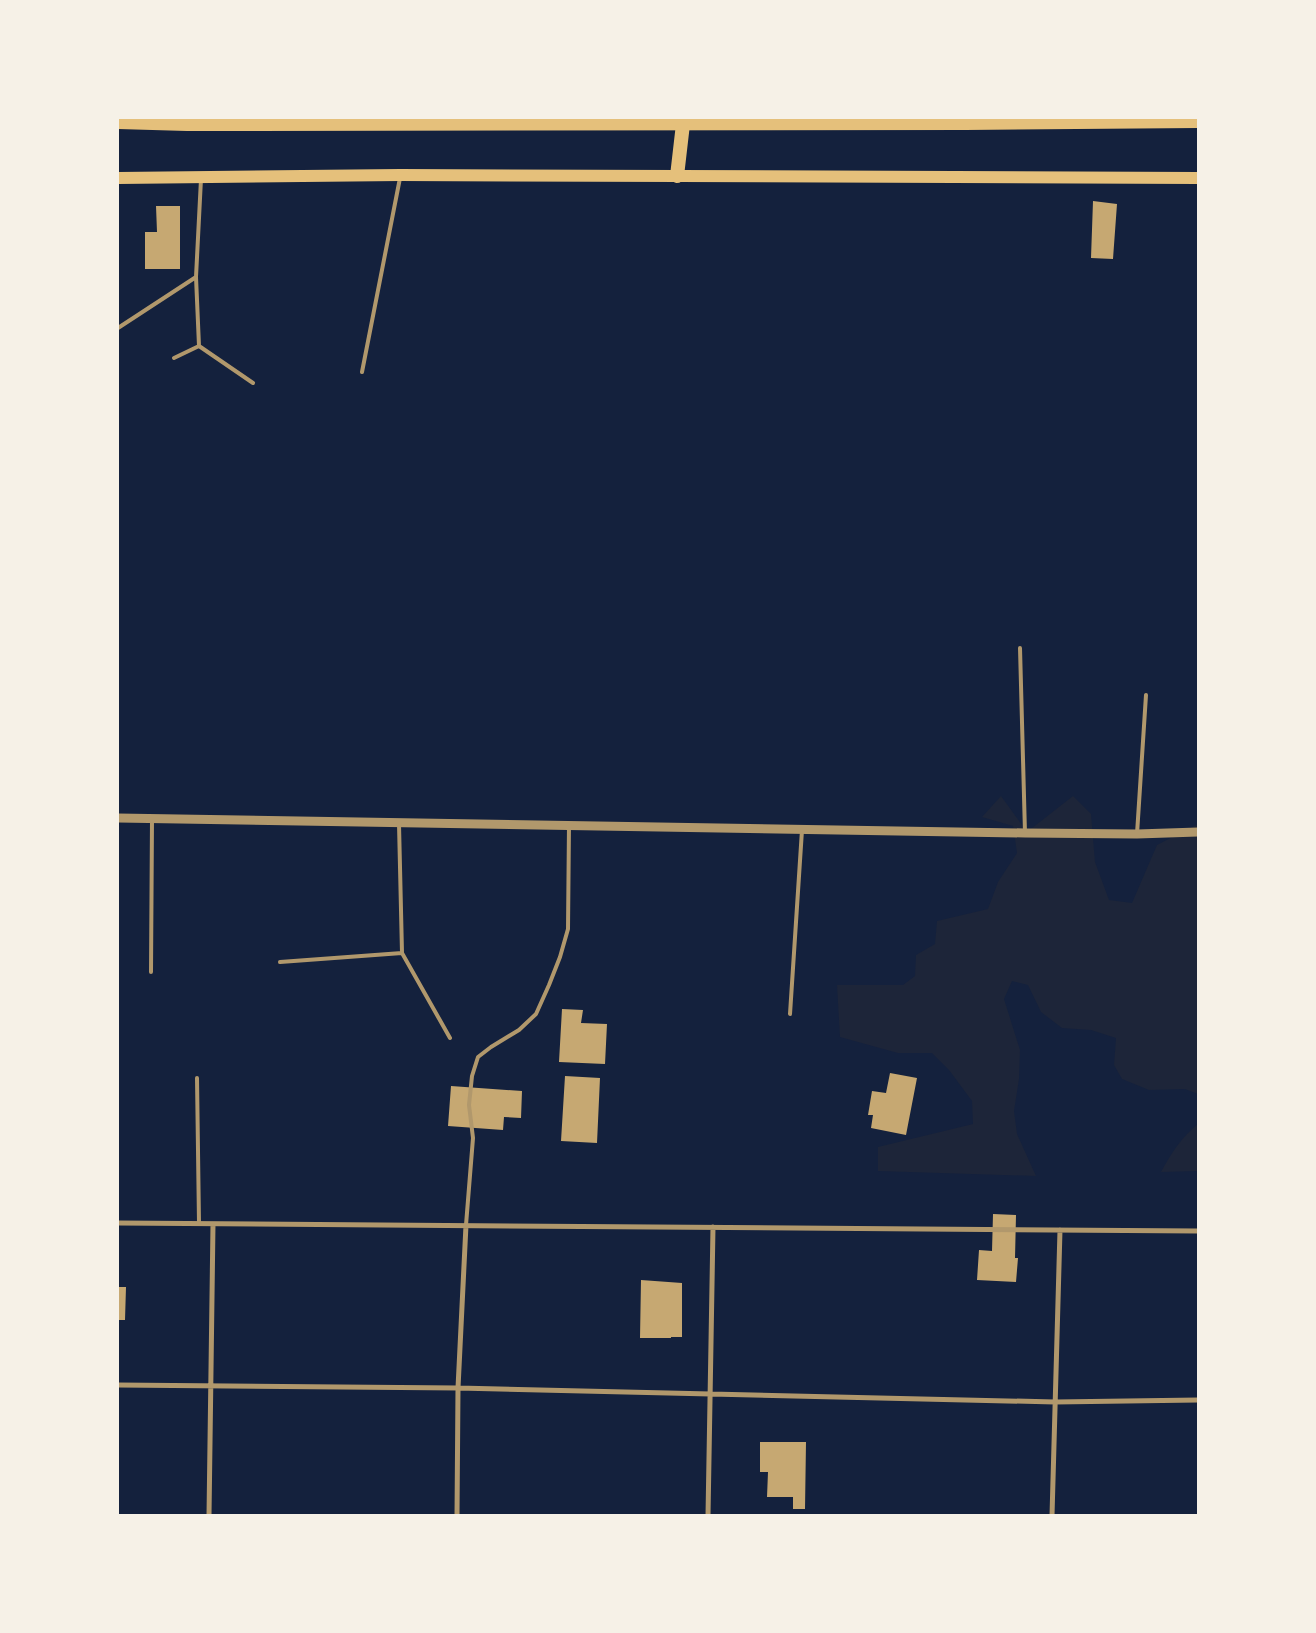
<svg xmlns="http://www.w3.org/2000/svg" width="1316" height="1633" font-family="Signika,sans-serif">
	<rect width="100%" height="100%" fill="#14213d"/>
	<path fill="#1d2539" d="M1001,796L1027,832L1073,796L1091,814L1095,862L1109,900L1132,903L1157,845L1198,824V1094L1185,1089L1149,1090L1122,1079L1114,1065L1116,1038L1091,1030L1062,1028L1041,1012L1028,985L1012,981L1004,999L1020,1050L1019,1079L1014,1111L1017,1134L1036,1176L878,1171V1147L973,1124L972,1101L949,1070L932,1053H898L840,1037L837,985H903L915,976L916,955L935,944L937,921L988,909L998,882L1017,853L1013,826L982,817Z
		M1198,1124V1171L1161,1172C1172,1152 1181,1138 1198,1124Z"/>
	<path fill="#c6a872" d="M1093,201L1117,204L1113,259L1091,258Z
		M156,206H180V269H145V232H157Z
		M562,1009L583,1010L581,1023L607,1024L605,1064L559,1062Z
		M890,1073L917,1078L906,1135L871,1128L873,1115H868L872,1091L886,1093Z
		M565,1076L600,1078L597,1143L561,1141Z
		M451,1086L522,1091L521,1118L504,1117L503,1130L448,1126Z
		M993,1214L1016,1215L1015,1258H1018L1016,1282L977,1280L979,1250L992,1251Z
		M641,1280L682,1283V1337H671V1338H640Z
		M118,1287H126L125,1320H118Z
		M760,1442H806L805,1509H793V1497H767L768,1472H760Z"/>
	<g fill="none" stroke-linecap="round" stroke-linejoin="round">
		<path stroke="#b1986c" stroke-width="4" d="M118,328L196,277
			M199,346L196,277L201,179
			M199,346L253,383
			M174,358L199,346
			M362,372L400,178
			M1020,648L1025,833
			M399,824L402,953L450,1038
			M1137,834L1146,695
			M280,962L402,953
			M151,972L152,819
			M790,1014L802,830
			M197,1078L199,1223
			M466,1225L473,1138L469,1105L472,1076L478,1057L491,1047L519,1030L536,1014L549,985L560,957L568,929L569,825"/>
		<path stroke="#b1986c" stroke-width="5" d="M118,1223L1198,1231
			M118,1385L458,1388L1055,1402L1198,1400
			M209,1516L213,1224
			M457,1516L458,1388L466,1225
			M708,1516L713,1227
			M1052,1516L1060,1230"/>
		<path stroke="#b1986c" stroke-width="9" d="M118,818L1025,833L1137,834L1198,832"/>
		<path stroke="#e5c07b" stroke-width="12" d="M118,123L187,125L965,124L1198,122
			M118,178L400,175L1198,178"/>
		<path stroke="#e5c07b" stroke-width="14" d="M677,176L683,124"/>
	</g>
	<rect width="1316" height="1633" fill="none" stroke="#f6f1e7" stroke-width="238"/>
</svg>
